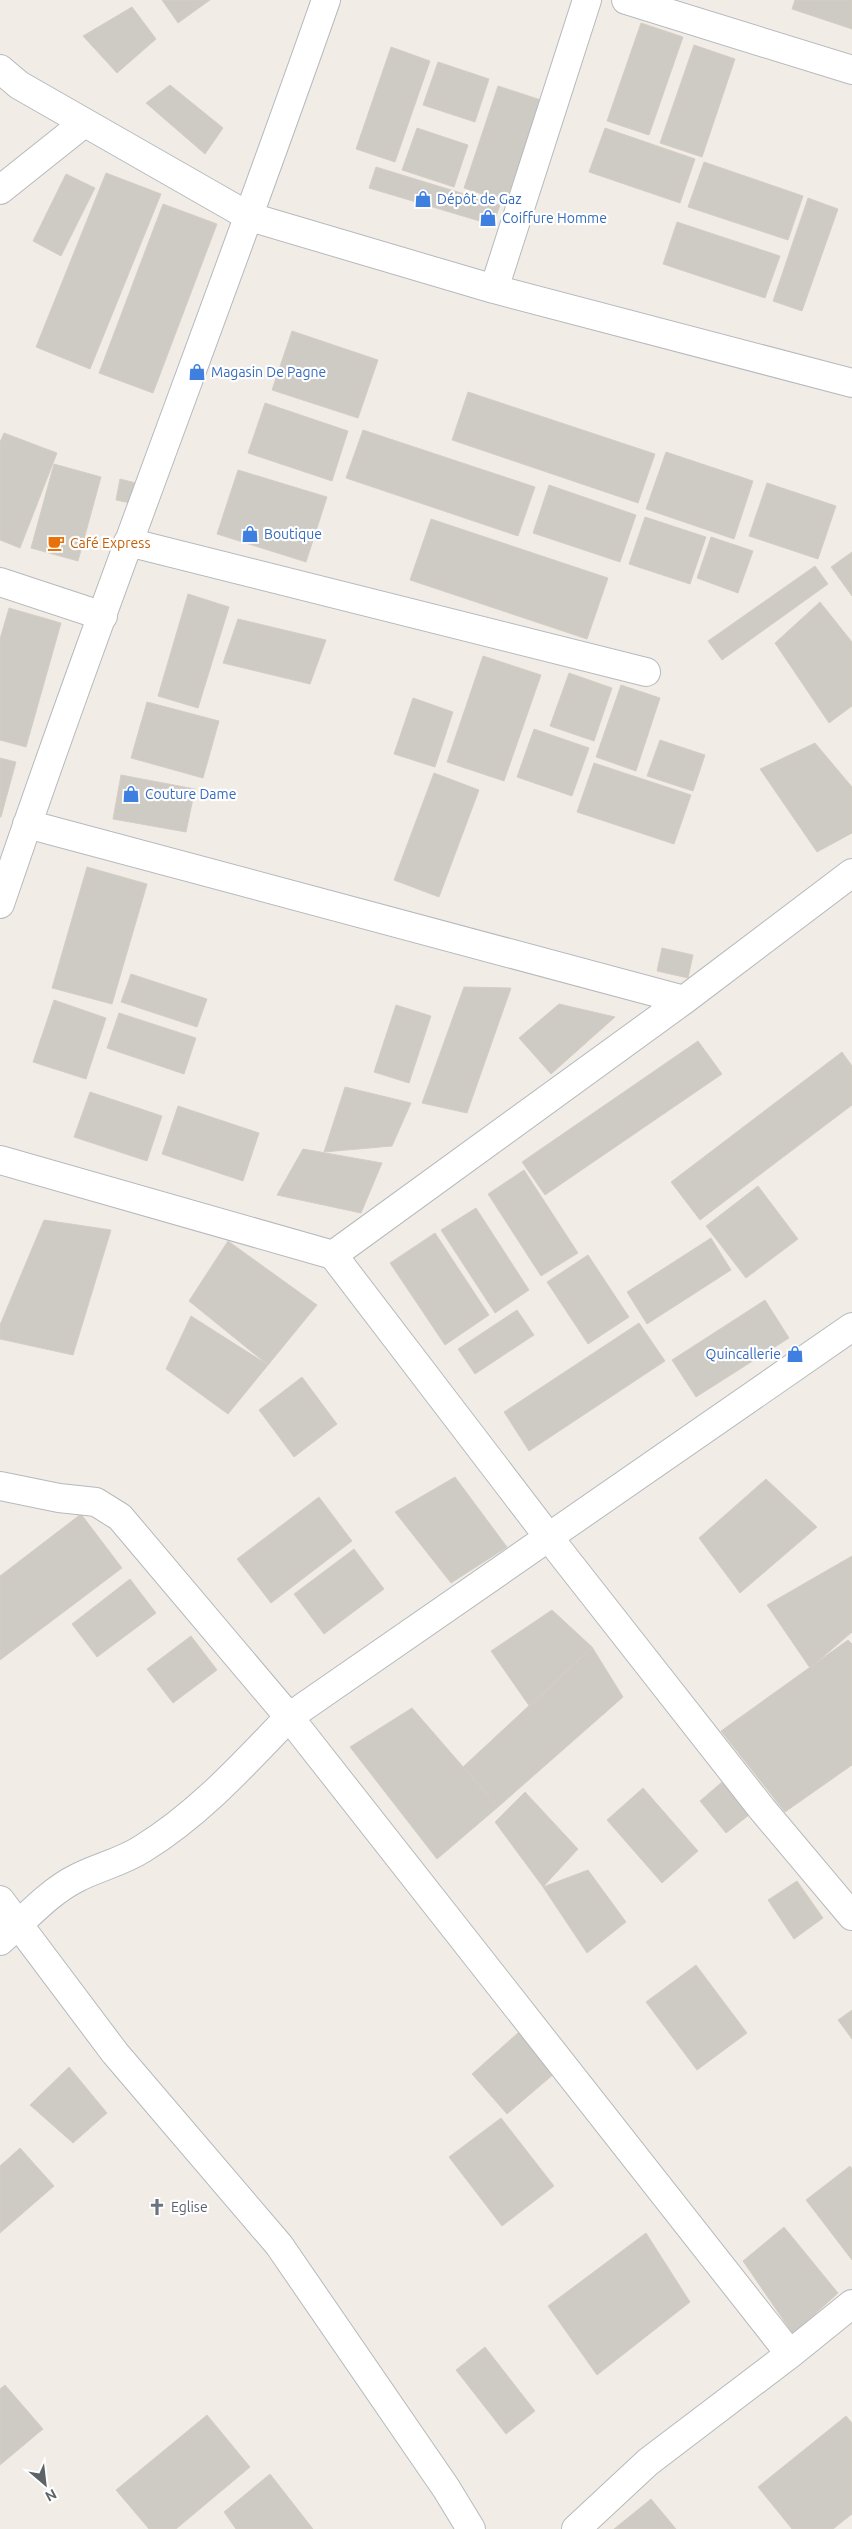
<svg xmlns="http://www.w3.org/2000/svg" width="852" height="2529" font-family="Ubuntu,sans-serif">
	<rect width="100%" height="100%" fill="#f1ede6"/>
	<path fill="#cecac4" stroke="#d6cec3" d="M162,0H210L178,23Z
		M795,0H852V29L792,9Z
		M132,7L156,39L117,73L83,36Z
		M641,23L683,37L649,135L607,121Z
		M694,45L735,59L702,157L660,143Z
		M391,47L430,61L395,162L356,149Z
		M438,62L489,79L475,122L423,105Z
		M170,85L223,128L205,154L146,103Z
		M498,86L541,100L506,202L464,188Z
		M417,128L468,145L454,187L402,170Z
		M605,128L695,159L680,203L589,172Z
		M704,162L803,196L788,240L688,207Z
		M376,167L500,205L493,225L369,188Z
		M106,173L161,194L90,369L36,347Z
		M66,174L95,188L61,256L33,241Z
		M808,198L838,209L802,311L773,301Z
		M163,204L217,224L153,393L99,373Z
		M677,222L780,256L765,298L663,264Z
		M292,331L378,360L358,418L272,390Z
		M468,392L655,454L638,503L452,440Z
		M265,403L348,431L332,481L248,453Z
		M363,430L535,487L518,536L346,478Z
		M4,433L57,453L20,548L0,540V442Z
		M666,452L753,481L734,539L646,509Z
		M54,464L101,477L78,561L31,548Z
		M238,470L327,497L306,562L217,534Z
		M120,479L144,485L140,505L116,500Z
		M767,483L836,506L818,559L749,536Z
		M549,485L636,515L620,562L533,533Z
		M645,517L706,537L690,584L629,564Z
		M431,519L608,578L587,639L410,580Z
		M711,537L753,551L738,593L697,578Z
		M852,552V596L831,567Z
		M815,566L828,584L722,660L708,641Z
		M188,594L229,607L198,708L158,696Z
		M820,602L852,642V706L829,723L775,643Z
		M9,608L61,623L26,747L0,740V639Z
		M238,619L326,640L310,684L223,663Z
		M483,656L541,675L504,781L447,762Z
		M569,673L612,688L594,741L550,726Z
		M621,685L660,698L636,771L596,757Z
		M413,698L453,712L435,767L394,754Z
		M147,702L219,721L203,778L131,758Z
		M534,729L589,748L572,796L517,777Z
		M660,740L705,755L693,791L647,776Z
		M815,743L852,787V833L817,852L760,769Z
		M0,758L16,762L1,817H0Z
		M594,763L691,795L674,844L577,812Z
		M434,773L479,790L439,897L394,880Z
		M121,775L195,789L186,832L113,819Z
		M87,867L147,884L112,1004L52,988Z
		M662,948L693,955L688,978L657,971Z
		M131,974L207,999L197,1027L121,1002Z
		M464,987L511,988L467,1113L422,1103Z
		M54,1000L106,1018L86,1079L33,1062Z
		M559,1004L615,1017L551,1074L519,1038Z
		M396,1005L431,1016L409,1083L374,1072Z
		M119,1013L196,1038L184,1074L107,1048Z
		M698,1041L722,1074L545,1195L522,1162Z
		M842,1052L852,1066V1105L700,1220L671,1182Z
		M345,1087L411,1103L392,1146L324,1152Z
		M90,1092L162,1116L147,1161L74,1137Z
		M178,1106L259,1133L243,1181L162,1154Z
		M303,1149L382,1163L361,1213L277,1195Z
		M524,1170L578,1253L541,1276L488,1194Z
		M758,1186L798,1239L746,1278L706,1226Z
		M476,1208L529,1290L495,1313L441,1230Z
		M44,1220L111,1230L73,1355L0,1339V1325Z
		M435,1233L489,1315L445,1345L390,1263Z
		M711,1238L731,1270L647,1324L627,1292Z
		M228,1241L317,1305L268,1365L189,1301Z
		M588,1255L629,1317L588,1344L547,1282Z
		M765,1300L789,1338L696,1397L672,1360Z
		M517,1310L534,1335L475,1374L458,1349Z
		M191,1316L268,1365L228,1414L166,1369Z
		M639,1323L665,1361L529,1451L504,1412Z
		M302,1377L337,1424L294,1457L259,1410Z
		M455,1477L507,1547L451,1583L395,1512Z
		M766,1479L817,1527L740,1593L699,1538Z
		M319,1497L352,1541L271,1603L237,1559Z
		M81,1514L122,1568L0,1660V1576Z
		M354,1549L384,1589L324,1634L294,1594Z
		M852,1556V1632L810,1668L767,1605Z
		M130,1579L156,1613L97,1657L72,1624Z
		M552,1610L592,1647L530,1707L491,1651Z
		M191,1636L217,1670L173,1703L147,1669Z
		M848,1640L852,1644V1765L785,1812L721,1731Z
		M592,1647L623,1697L498,1807L463,1767Z
		M412,1708L498,1807L437,1859L350,1747Z
		M722,1782L749,1815L726,1833L700,1801Z
		M643,1788L698,1851L662,1883L607,1820Z
		M525,1792L578,1849L543,1887L495,1822Z
		M588,1870L626,1922L587,1953L543,1887Z
		M797,1881L823,1918L794,1939L768,1900Z
		M696,1965L747,2033L697,2070L646,2002Z
		M852,2010V2039L838,2020Z
		M519,2032L555,2073L507,2114L472,2074Z
		M69,2067L107,2113L73,2143L30,2105Z
		M501,2118L554,2186L502,2226L449,2157Z
		M20,2148L54,2186L0,2233V2166Z
		M850,2166L852,2169V2260L806,2200Z
		M784,2227L838,2293L793,2334L743,2261Z
		M646,2233L690,2302L597,2375L548,2306Z
		M485,2347L535,2411L506,2434L456,2370Z
		M5,2385L43,2429L0,2465V2389Z
		M207,2415L250,2467L176,2529H149L116,2490Z
		M846,2416L852,2423V2514L833,2529H792L758,2487Z
		M270,2474L313,2529H236L224,2512Z
		M651,2499L676,2529H614Z"/>
	<g fill="none" stroke-linecap="round" stroke-linejoin="round">
		<g stroke="#b6b9bd" stroke-width="30">
			<path id="street" d="M626,0L852,70
				M0,69L19,85L250,217L494,289L852,383
				M0,190L84,123
				M494,289L587,0
				M128,542L646,672
				M0,582L103,616
				M27,824L684,1000
				M0,904C103,601 220,303 326,0
				M0,1160L333,1255L550,1539L762,1809L852,1916
				M333,1255L684,1000L852,873
				M0,1486L59,1498L96,1502L120,1517L289,1717L790,2354
				M0,1900L115,2053L279,2245L446,2488L471,2529
				M0,1941C25,1920 47,1893 77,1878C98,1867 122,1862 142,1849C199,1814 244,1764 289,1717L852,1327
				M576,2529L648,2462L790,2354L852,2304"/>
		</g>
		<use href="#street" stroke="#fff" stroke-width="28"/>
	</g>
	<defs>
		<g id="shop-bare" transform="scale(1.35)"><path d="M-5-2.5h2.3a2.7 3.5 0 0 1 5.4 0H5L5.5 6h-11ZM-1.5-2.5h3a1.5 2.3 0 0 0-3 0Z" fill="#3f7fe0" stroke="#fff" stroke-width="2.5" paint-order="stroke"/></g>
		<g id="cafe-bare" transform="scale(1.35)"><path d="M-5.5-4.5H6V0H3Q3 3.5 0 3.5H-2.5Q-5.5 3.5-5.5 0ZM3-3.2v2h1.7v-2ZM-6 4.5H4V6H-6Z" fill="#e8710a" stroke="#fff" stroke-width="2.5" paint-order="stroke"/></g>
		<g id="church-bare" transform="scale(1.35)"><path d="M-1.2-6h2.4v3.5h3.3v2.4h-3.3V6h-2.4V-.1h-3.3v-2.4h3.3Z" fill="#6b7280" stroke="#fff" stroke-width="2.5" paint-order="stroke"/></g>
	</defs>
	<g fill-rule="evenodd">
		<use href="#shop-bare" x="423" y="199"/>
		<use href="#shop-bare" x="488" y="218"/>
		<use href="#shop-bare" x="197" y="372"/>
		<use href="#shop-bare" x="250" y="534"/>
		<use href="#cafe-bare" x="56" y="543"/>
		<use href="#shop-bare" x="131" y="794"/>
		<use href="#shop-bare" x="795" y="1354"/>
		<use href="#church-bare" x="157" y="2207"/>
	</g>
	<g text-anchor="middle" dominant-baseline="central" stroke-width="4.5" stroke-linejoin="round" paint-order="stroke">
		<g font-size="14" fill="#366cbe" stroke="#fff" text-anchor="start">
			<text x="437" y="199">Dépôt de Gaz</text>
			<text x="502" y="218">Coiffure Homme</text>
			<text x="211" y="372">Magasin De Pagne</text>
			<text x="264" y="534">Boutique</text>
			<text x="145" y="794">Couture Dame</text>
			<text x="781" y="1354" text-anchor="end">Quincallerie</text>
		</g>
		<g font-size="14" fill="#c56008" stroke="#fff" text-anchor="start">
			<text x="70" y="543">Café Express</text>
		</g>
		<g font-size="14" fill="#5b616d" stroke="#fff" text-anchor="start">
			<text x="171" y="2207">Eglise</text>
		</g>
	</g>
	<g transform="translate(45 2484) rotate(152)" stroke="#ffffff" stroke-width="4" paint-order="stroke">
	<path d="M0-4L9 19L0 12L-9 19Z" fill="#5d6367"/>
	<text y="-8" font-size="14" font-weight="bold" text-anchor="middle" fill="#5d6367">N</text>
	</g>
</svg>
